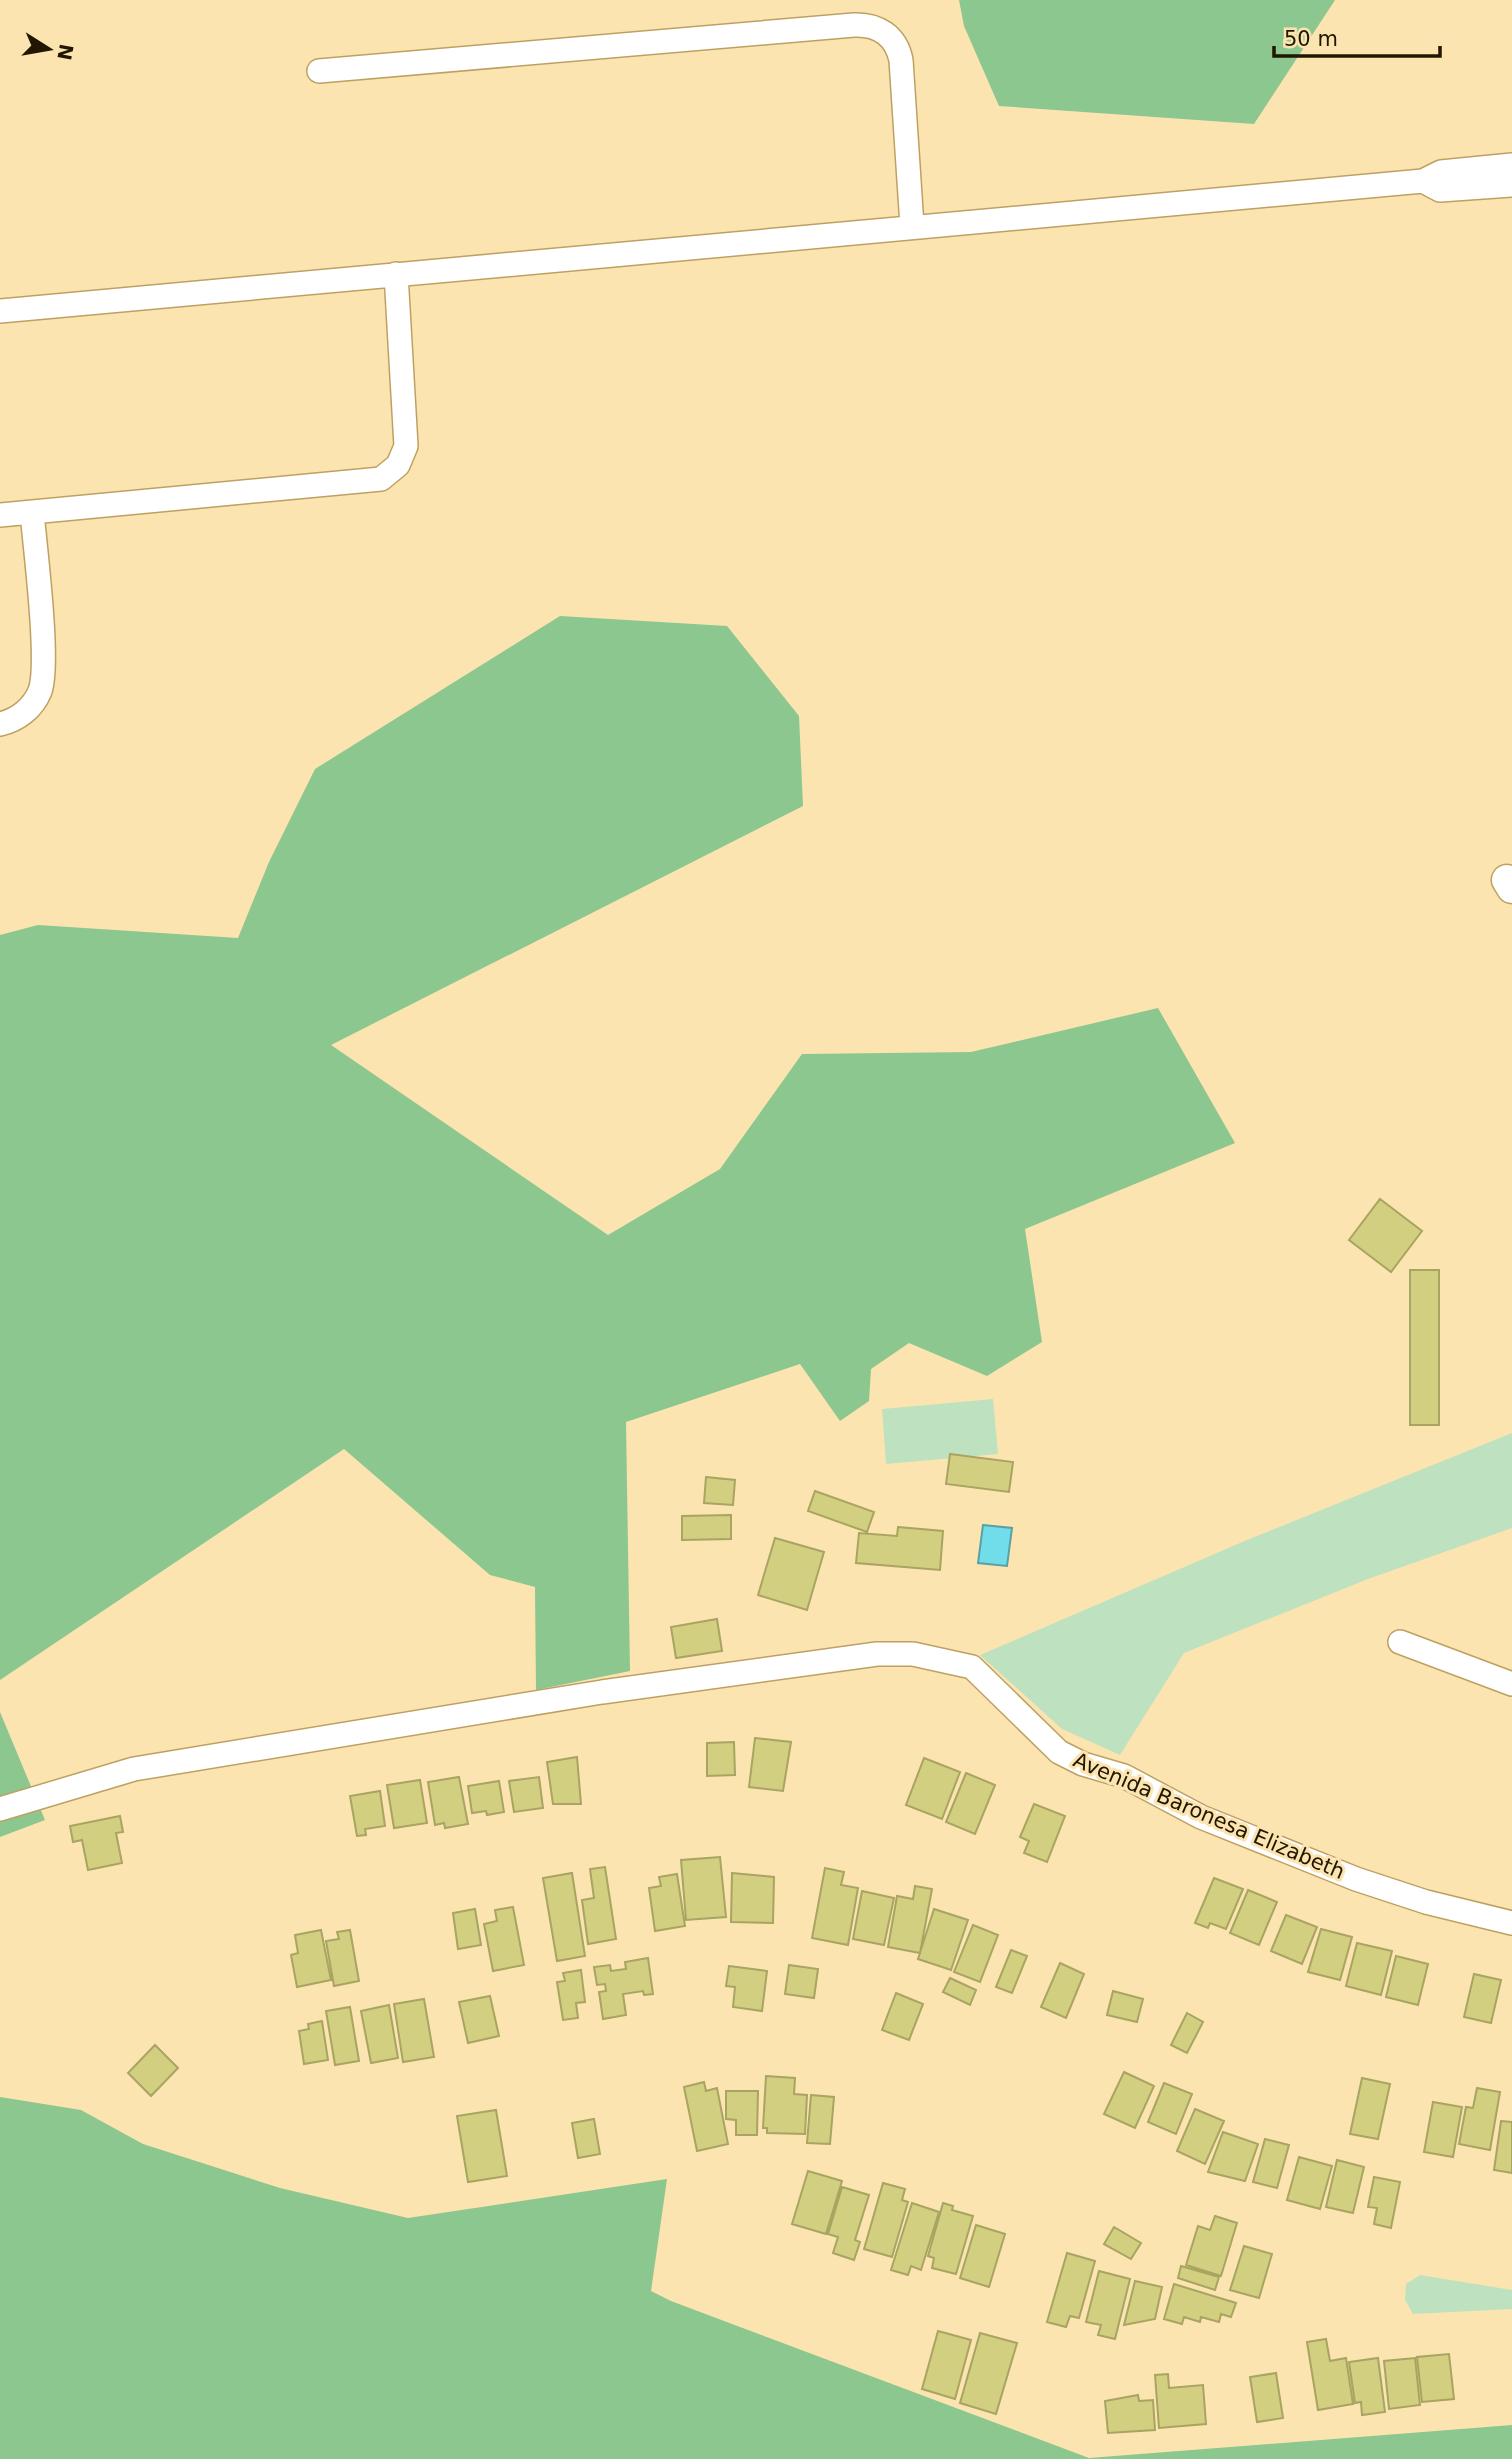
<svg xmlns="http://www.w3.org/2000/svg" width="1512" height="2459" font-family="'DejaVu Sans',sans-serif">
	<rect width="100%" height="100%" fill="#fce4b1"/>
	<path fill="#bee2bf" d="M993,1399L998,1454L886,1464L882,1409Z
		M1512,1433V1528L1368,1579L1184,1653L1120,1755L1062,1729L980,1655L1247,1540Z
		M1420,2275L1512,2290V2309L1413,2314L1405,2300L1406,2284Z"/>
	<path fill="#8bc78e" d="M959,0H1335L1254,124L999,106L964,26Z
		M560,616L727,626L799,716L803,806L331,1045L608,1235L720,1169L802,1054L971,1052L1158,1008L1235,1143L1025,1229L1042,1342L987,1376L909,1343L871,1369L869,1401L840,1421L800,1364L626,1422L630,1671L536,1690L535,1587L490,1575L344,1449L0,1680V935L38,925L238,938L269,862L315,769Z
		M0,1712L45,1820L0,1837Z
		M0,2097L81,2110L143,2144L280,2188L408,2218L667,2179L651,2291L671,2301L1089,2458L1512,2425V2459H0Z"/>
	<path fill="#71ddea" stroke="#59a1a4" stroke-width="2" d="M983,1525L1012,1528L1007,1566L978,1563Z"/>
	<path fill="#d3cf80" stroke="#a8a461" stroke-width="2" d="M1380,1199L1422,1231L1391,1272L1349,1240Z
		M1410,1270H1439V1425H1410Z
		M950,1454L1013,1462L1009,1492L946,1484Z
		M706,1477L735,1480L733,1505L704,1503Z
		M815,1491L874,1512L867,1532L808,1511Z
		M731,1515V1539L682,1540V1516Z
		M898,1527L943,1531L940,1570L856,1563L859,1533L897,1536Z
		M775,1538L824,1552L807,1610L758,1595Z
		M717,1619L722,1651L676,1658L671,1627Z
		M755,1738L791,1742L783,1791L749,1787Z
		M734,1742L735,1775L707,1776V1743Z
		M577,1757L581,1804H553L547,1762Z
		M924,1758L960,1772L942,1819L906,1805Z
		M966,1773L995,1785L975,1834L946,1822Z
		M459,1777L468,1824L445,1828L444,1823L435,1825L428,1782Z
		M539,1777L543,1808L514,1812L509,1781Z
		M420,1780L427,1823L394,1828L387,1785Z
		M499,1781L504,1812L487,1815L486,1811L472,1813L468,1786Z
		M380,1791L385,1826L365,1829L366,1835L357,1836L350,1796Z
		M1034,1804L1065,1816L1047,1862L1024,1853L1029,1841L1020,1837Z
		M120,1816L123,1832L116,1833L122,1863L88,1870L82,1840L73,1842L70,1826Z
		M720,1857L726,1917L686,1920L681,1860Z
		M605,1867L616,1939L588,1944L582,1900L594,1898L590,1869Z
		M825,1868L844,1872L841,1885L858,1888L848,1945L812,1938Z
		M572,1873L585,1956L557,1961L543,1878Z
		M732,1873L774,1877L773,1923L731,1922Z
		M677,1874L685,1926L655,1931L649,1888L661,1886L659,1877Z
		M1214,1878L1243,1889L1226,1929L1210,1923L1208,1928L1195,1923Z
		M915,1886L932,1889L920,1953L888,1947L897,1896L913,1899Z
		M1248,1890L1277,1902L1259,1945L1230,1933Z
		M862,1891L894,1898L884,1945L853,1939Z
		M513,1907L524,1965L493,1971L484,1924L497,1921L495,1910Z
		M475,1909L481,1945L458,1949L453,1913Z
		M934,1909L968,1920L951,1970L918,1959Z
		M1286,1915L1317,1927L1302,1964L1271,1951Z
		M973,1925L998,1935L980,1982L954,1972Z
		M1321,1929L1352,1937L1340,1980L1308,1972Z
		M321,1930L331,1980L297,1987L291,1955L298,1953L295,1935Z
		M350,1930L359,1981L334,1986L326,1941L339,1939L337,1932Z
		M1357,1943L1392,1951L1381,1995L1346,1986Z
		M1011,1950L1027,1956L1012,1993L996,1987Z
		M1396,1956L1428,1964L1418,2005L1386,1997Z
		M648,1958L653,1994L644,1995L643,1991L623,1994L626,2015L603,2019L599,1992L606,1991L605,1984L597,1985L594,1967L610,1965L611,1971L626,1969L625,1962Z
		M1060,1963L1084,1974L1066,2018L1041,2007Z
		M789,1965L818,1969L814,1998L785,1994Z
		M729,1966L767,1971L762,2011L733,2007L735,1987L726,1986Z
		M581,1970L585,2002L576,2003L578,2018L563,2020L557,1982L565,1981L563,1973Z
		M1474,1974L1501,1980L1491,2023L1464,2017Z
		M950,1978L976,1990L970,2005L943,1992Z
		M1113,1991L1143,1999L1137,2022L1107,2015Z
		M896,1993L923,2004L909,2040L882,2030Z
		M490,1996L499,2036L468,2043L459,2002Z
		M424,1999L434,2057L403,2062L394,2004Z
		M389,2005L398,2058L371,2063L361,2011Z
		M350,2007L359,2061L335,2065L326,2011Z
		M1187,2013L1203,2022L1187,2053L1171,2045Z
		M322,2021L328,2060L304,2064L299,2031L309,2029L308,2024Z
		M155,2045L178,2068L151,2096L128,2073Z
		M1124,2072L1154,2086L1135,2128L1104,2114Z
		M766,2076L795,2078L794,2094L807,2095L805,2134L767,2133V2128H763Z
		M1362,2078L1390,2084L1378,2139L1350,2134Z
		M704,2082L706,2091L717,2088L728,2144L697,2151L684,2087Z
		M1164,2083L1192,2094L1176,2134L1148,2122Z
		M1477,2088L1500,2092L1490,2150L1459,2144L1466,2107L1473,2108Z
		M726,2091H758L757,2135H736V2120L726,2119Z
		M811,2095L834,2097L830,2144L807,2143Z
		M1433,2102L1462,2107L1453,2157L1424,2152Z
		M1195,2109L1224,2121L1205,2164L1177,2151Z
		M496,2110L507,2176L468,2182L457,2116Z
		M594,2119L600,2154L578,2158L572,2123Z
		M1501,2121L1512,2122V2173L1494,2170Z
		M1223,2132L1258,2144L1245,2181L1208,2172Z
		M1265,2139L1289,2145L1277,2188L1253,2182Z
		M1299,2157L1332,2166L1320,2209L1287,2200Z
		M1337,2160L1364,2167L1353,2213L1326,2207Z
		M808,2171L842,2181L826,2234L792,2224Z
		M1374,2177L1400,2182L1391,2228L1374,2224L1377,2208L1368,2207Z
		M883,2183L905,2189L902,2200L908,2202L892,2257L864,2249Z
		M842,2187L869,2195L855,2240L860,2242L854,2260L833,2253L838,2237L828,2234Z
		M912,2203L939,2212L921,2270L911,2266L908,2275L891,2270Z
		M943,2203L953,2206L952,2210L973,2216L956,2274L932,2268L934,2258L928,2256Z
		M1215,2216L1237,2223L1221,2276L1186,2265L1198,2226L1210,2230Z
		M976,2225L1005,2234L989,2287L960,2278Z
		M1114,2227L1141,2243L1131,2259L1104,2244Z
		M1244,2246L1272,2254L1259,2298L1230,2290Z
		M1067,2253L1095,2261L1079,2318L1070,2316L1066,2327L1047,2322Z
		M1181,2266L1219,2277L1215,2290L1178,2278Z
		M1099,2271L1130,2279L1115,2339L1098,2335L1101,2325L1086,2322Z
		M1135,2281L1162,2287L1155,2319L1124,2325Z
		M1174,2284L1236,2303L1231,2317L1221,2314L1219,2322L1201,2317L1200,2322L1184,2317L1182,2324L1164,2319Z
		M938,2331L971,2340L955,2399L922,2389Z
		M980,2333L1017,2343L996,2414L960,2403Z
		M1326,2339L1330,2361L1346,2358L1353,2404L1318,2410L1307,2342Z
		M1449,2354L1454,2399L1422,2402L1417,2357Z
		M1378,2358L1385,2412L1362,2415L1361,2402L1355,2403L1349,2362Z
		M1415,2358L1420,2405L1389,2409L1384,2361Z
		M1276,2373L1283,2418L1257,2422L1250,2377Z
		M1168,2374L1169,2388L1203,2385L1206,2424L1159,2428L1155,2375Z
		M1138,2395L1139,2401L1153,2400L1155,2430L1108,2433L1105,2401Z"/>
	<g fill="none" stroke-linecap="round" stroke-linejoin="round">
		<g stroke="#bea162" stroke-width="26">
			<path id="minor" d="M319,71L854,25C878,24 896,36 901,60L912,226
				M1423,181L1440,190L1512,185
				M0,311L1423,181L1441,172L1512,165
				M0,515L381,479L398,465L406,446L396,274
				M0,724C18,720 33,708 40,691C50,663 35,548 32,512
				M1400,1642L1512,1684
				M0,1809L134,1769L602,1692L877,1654H913L972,1667L1059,1752L1083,1764L1124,1776L1201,1817L1356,1879L1426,1902L1512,1923"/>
		</g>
		<g stroke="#bea162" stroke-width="33">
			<path id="tertiary" d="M1507,880L1512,888"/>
		</g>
		<use href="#minor" stroke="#fff" stroke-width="23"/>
		<use href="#tertiary" stroke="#fff" stroke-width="30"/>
	</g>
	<g text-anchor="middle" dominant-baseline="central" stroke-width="6" stroke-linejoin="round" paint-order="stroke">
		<g font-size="21" fill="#211600" stroke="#fce4b1">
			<text transform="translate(1209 1816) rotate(23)">Avenida Baronesa Elizabeth</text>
		</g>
	</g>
	<g transform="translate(49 49) rotate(101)" stroke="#fce4b1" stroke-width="5" paint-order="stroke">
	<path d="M0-5L12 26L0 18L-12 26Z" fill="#211600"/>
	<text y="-10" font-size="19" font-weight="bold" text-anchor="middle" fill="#211600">N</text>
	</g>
	<path d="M1274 46v10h166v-10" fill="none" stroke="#211600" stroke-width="3.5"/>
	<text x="1284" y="46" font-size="21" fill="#211600" stroke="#fce4b1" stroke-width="5" paint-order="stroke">50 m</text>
</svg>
